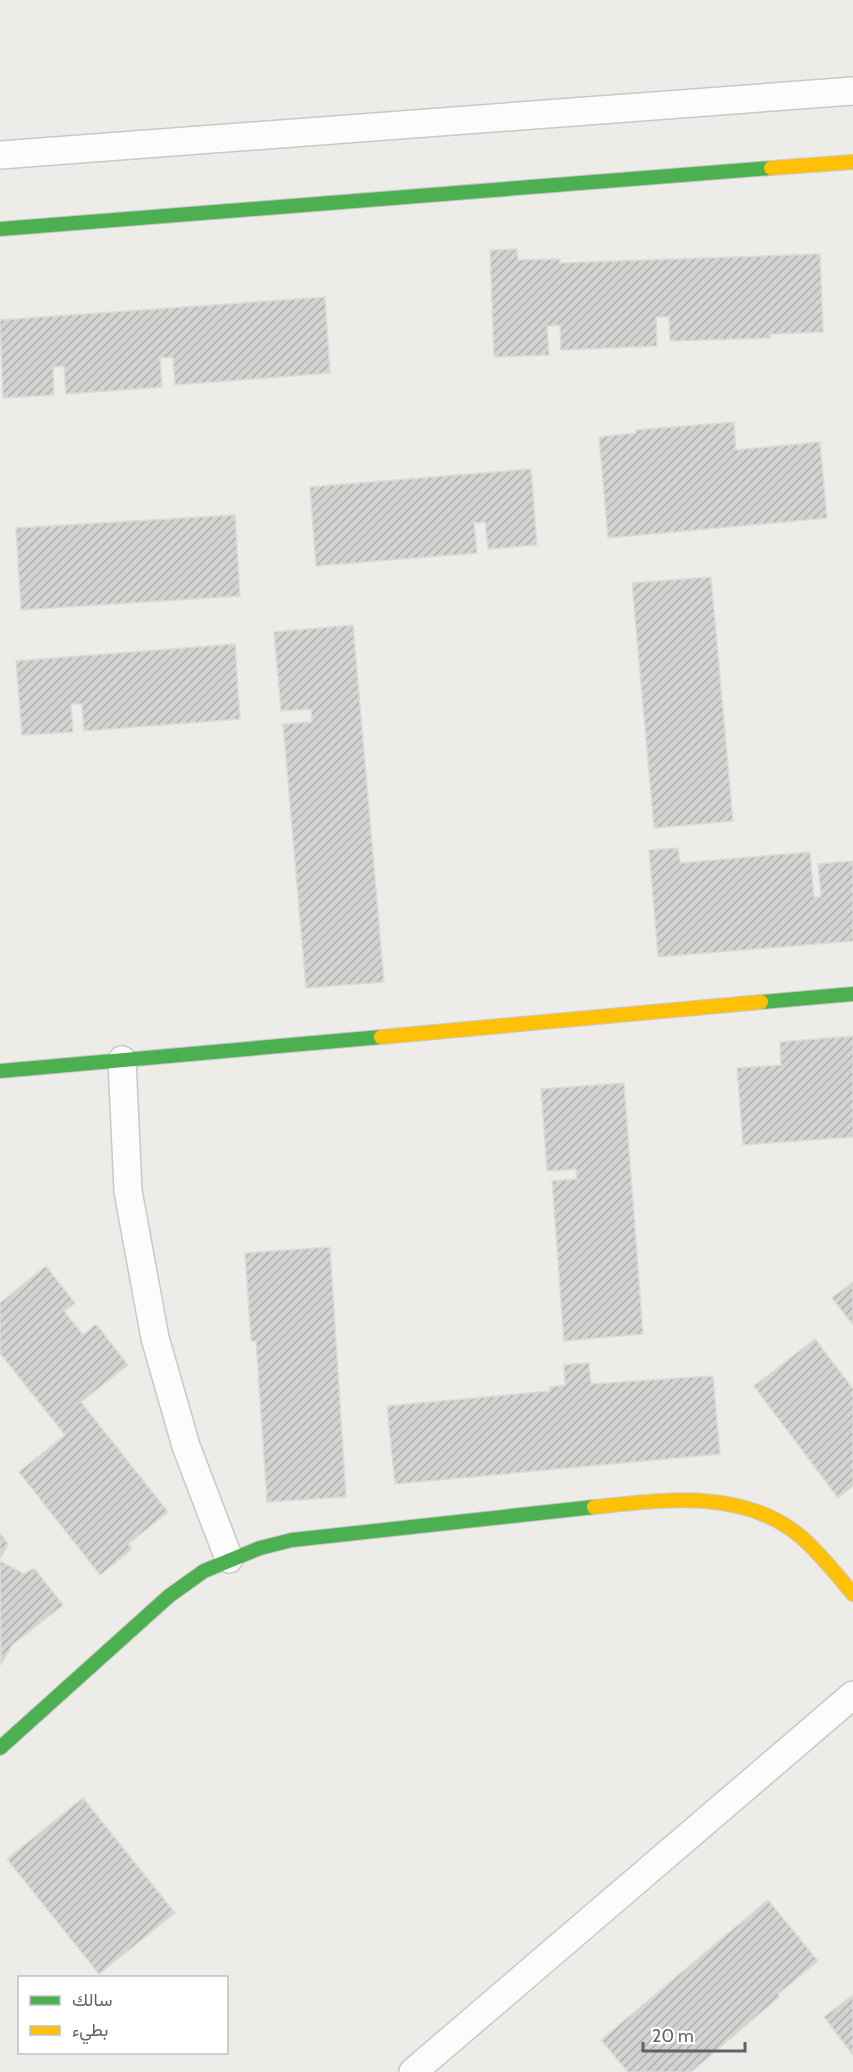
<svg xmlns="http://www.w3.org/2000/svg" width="853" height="2072" font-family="Cabin,Vazirmatn,sans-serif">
	<defs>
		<pattern id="building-hatch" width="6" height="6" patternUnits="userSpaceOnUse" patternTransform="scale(1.5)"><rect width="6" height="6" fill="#d5d3d2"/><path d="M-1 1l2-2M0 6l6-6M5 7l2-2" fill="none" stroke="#b0afae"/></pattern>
	</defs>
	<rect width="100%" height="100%" fill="#eeece9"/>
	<path fill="url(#building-hatch)" stroke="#dddbd8" stroke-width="1.5" d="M517,249L518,260L560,259L559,263L820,254L823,332L770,334V338L670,341L669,317H656L657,346L561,350L560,325L547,326L549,355L494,357L490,250Z
		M325,297L330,373L175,385L173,357L160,358L162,387L66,394L64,366L53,367L54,395L3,398L0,320Z
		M734,422L736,450L820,442L827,518L608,538L599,437L636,433V430Z
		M531,469L537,545L488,549L485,522L474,523L477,553L316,566L310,487Z
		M235,515L240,596L21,610L16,528Z
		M711,577L733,821L654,828L632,583Z
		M353,625L384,982L306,988L283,724L312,722L311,709L281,711L274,632Z
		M235,644L240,719L84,731L82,704H71L73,732L22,735L16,661Z
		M678,848L680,863L810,852L814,897H821L818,864L853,861V941L658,957L649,850Z
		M853,1036V1137L743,1145L737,1068L781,1065L780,1042Z
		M624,1083L643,1334L564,1341L552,1181L577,1179L576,1169L547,1171L541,1089Z
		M330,1247L346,1497L267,1502L256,1341H251L245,1253Z
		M46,1266L75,1303L64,1311L83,1335L96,1324L128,1365L81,1402L168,1512L128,1544L132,1549L100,1575L19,1472L65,1435L0,1353V1303Z
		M853,1282V1325L832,1298Z
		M815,1339L853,1389V1486L838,1498L754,1386Z
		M589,1363L591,1384L713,1376L720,1454L395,1484L387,1406L550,1391V1387L565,1385L564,1365Z
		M0,1533L8,1544L0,1559Z
		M0,1561L24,1574L34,1568L63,1605L12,1645L1,1664Z
		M83,1798L175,1913L99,1974L7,1859Z
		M768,1900L818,1961L778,1994L779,1997L691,2072H628L601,2040Z
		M853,1995V2055L824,2017Z"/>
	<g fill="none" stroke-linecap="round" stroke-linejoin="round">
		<g stroke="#c8c8c8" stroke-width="30">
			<path id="street" d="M0,155L853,91
				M122,1060L128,1191L155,1338L186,1446L229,1559
				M413,2072L853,1695"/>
		</g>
		<g stroke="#c8c8c8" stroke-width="16">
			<path id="fast" d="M0,229L771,168
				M761,1002L853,994
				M0,1071L381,1037
				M0,1748L169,1596L204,1571L260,1548L292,1540L594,1507"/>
		</g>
		<g stroke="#c8c8c8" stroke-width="16">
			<path id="slow" d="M771,168L853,162
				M381,1037L761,1002
				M594,1507C663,1500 742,1488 800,1536C820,1553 836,1574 853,1594"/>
		</g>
		<use href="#street" stroke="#fcfcfc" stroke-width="27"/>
		<use href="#fast" stroke="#4caf50" stroke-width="14"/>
		<use href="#slow" stroke="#ffc107" stroke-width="14"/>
	</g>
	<rect x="18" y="1976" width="210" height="78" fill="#ffffff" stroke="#bfc0c2" stroke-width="1.5"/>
	<rect x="30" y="1996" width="30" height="9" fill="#4caf50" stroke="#bfc0c2" stroke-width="1.5"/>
	<text x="72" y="2006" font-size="18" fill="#5f6266">سالك</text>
	<rect x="30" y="2026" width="30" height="9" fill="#ffc107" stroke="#bfc0c2" stroke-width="1.5"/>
	<text x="72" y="2036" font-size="18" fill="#5f6266">بطيء</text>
	<path d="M643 2042v9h102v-9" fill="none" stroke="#5f6266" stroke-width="3"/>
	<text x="652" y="2042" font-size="18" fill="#5f6266" stroke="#ffffff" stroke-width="4.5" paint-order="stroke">20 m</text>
</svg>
